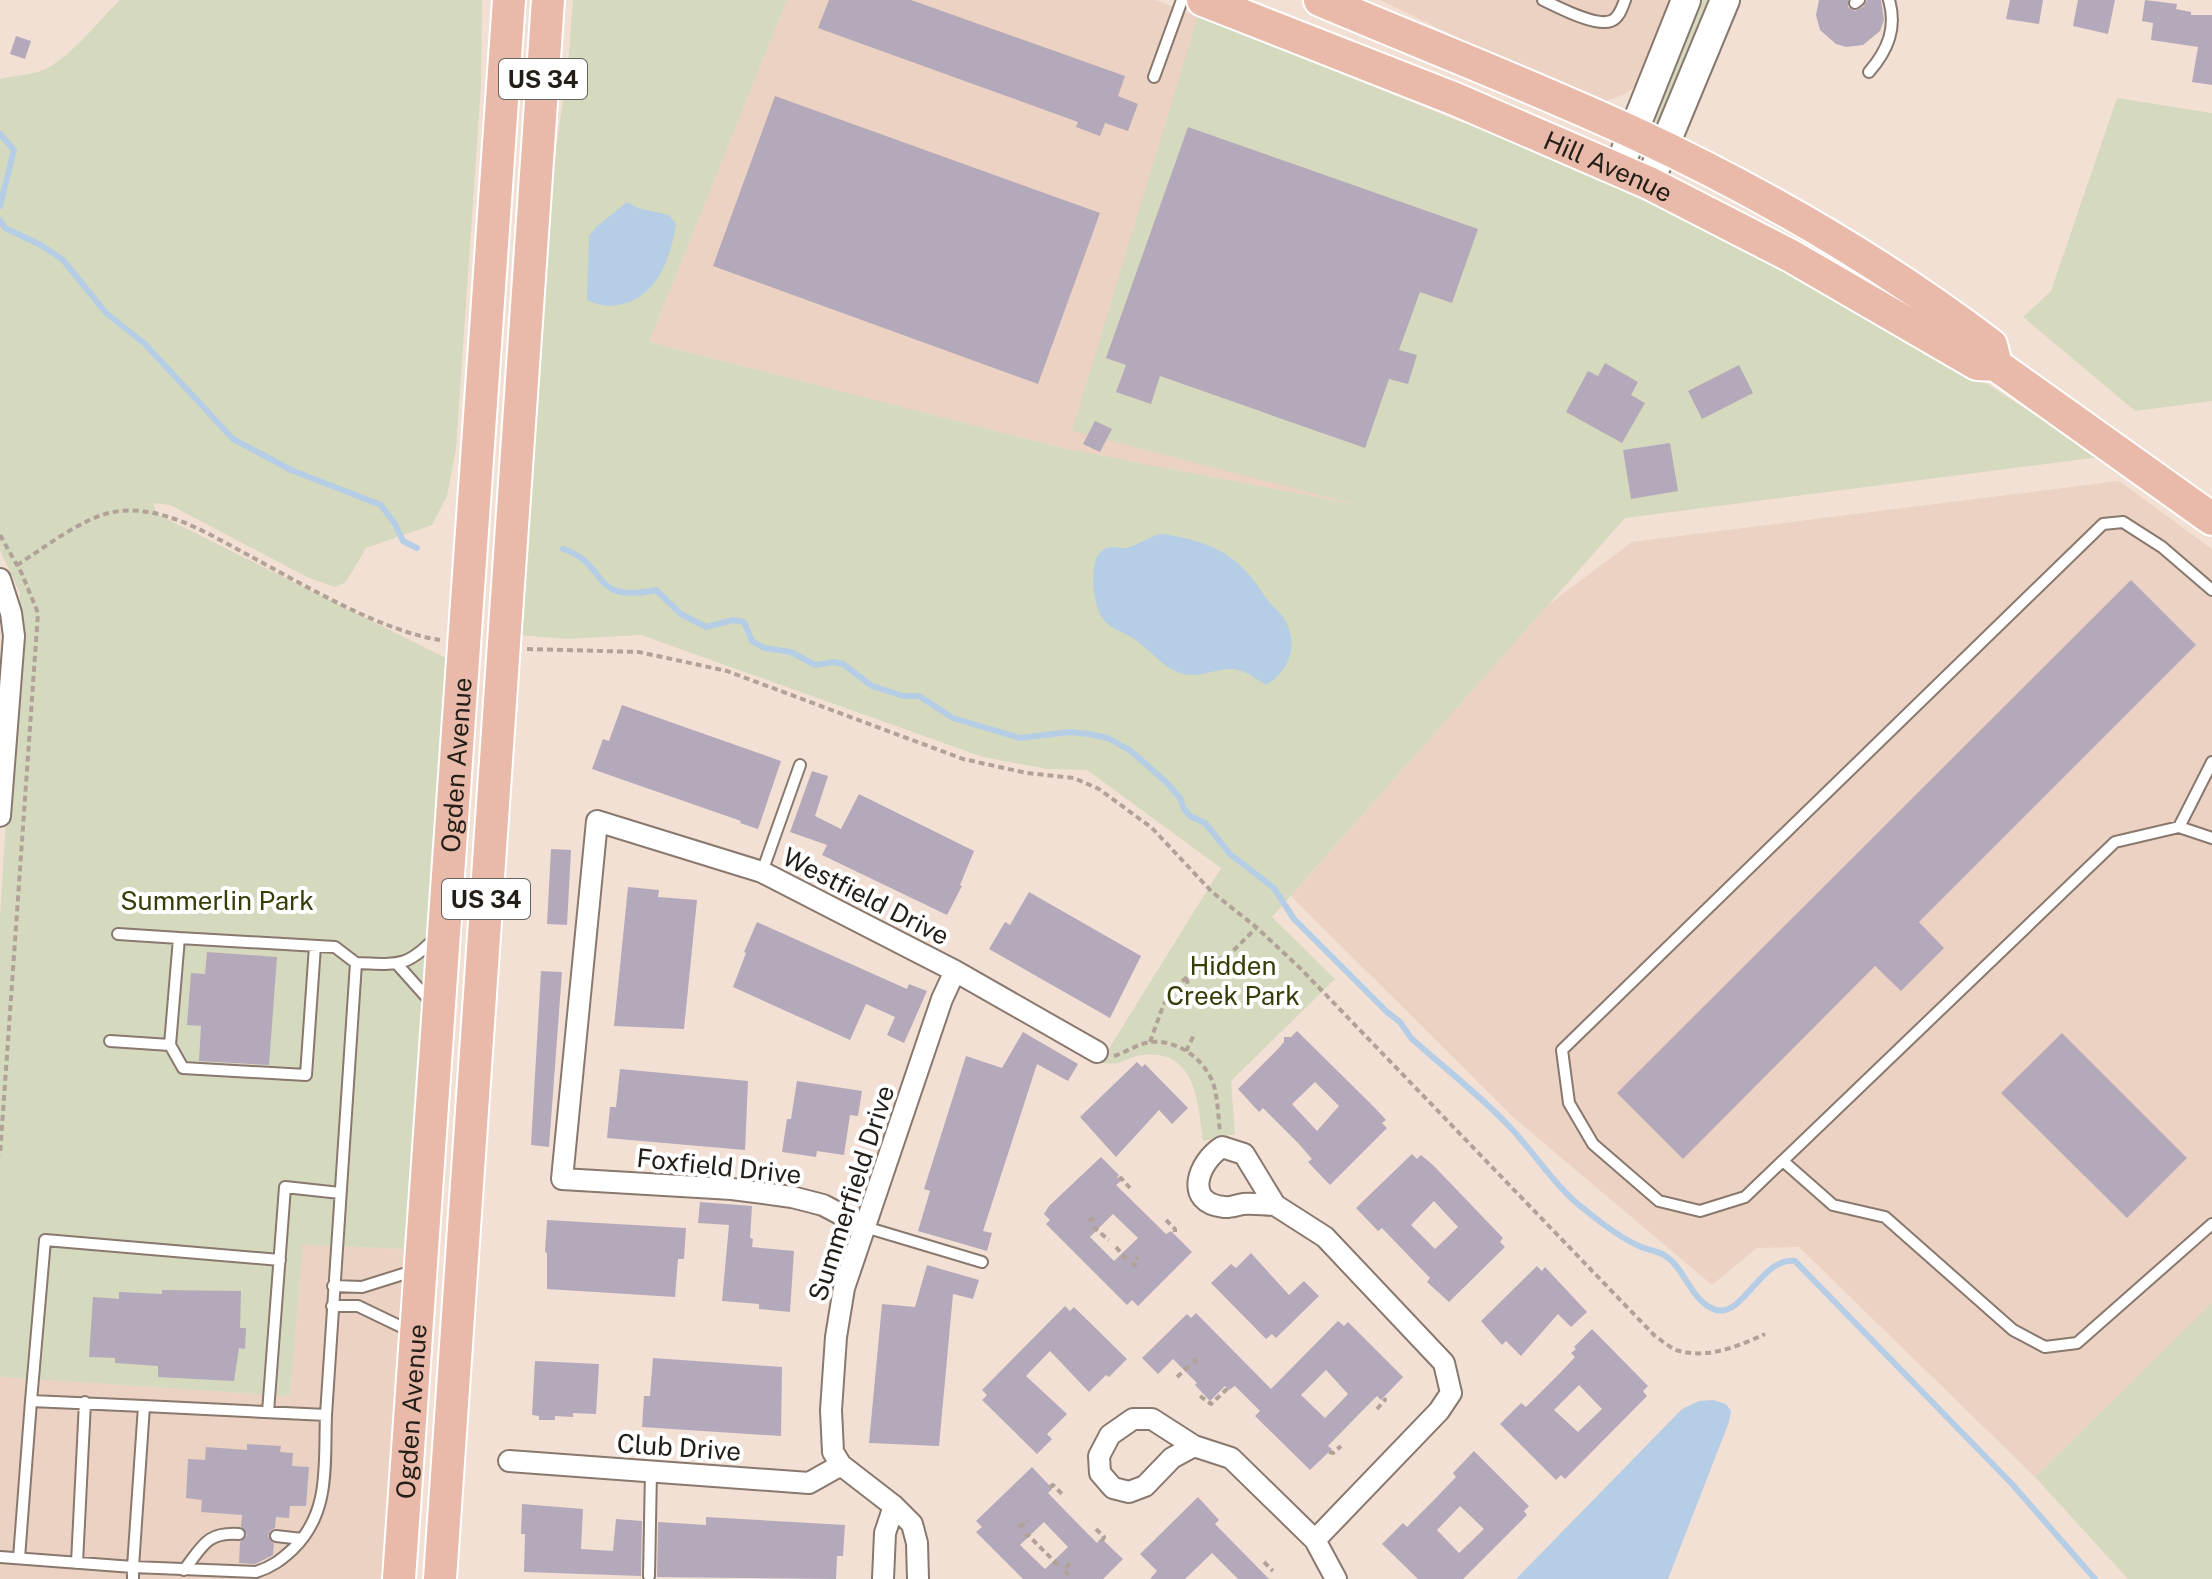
<svg xmlns="http://www.w3.org/2000/svg" width="2212" height="1579" font-family="'Public Sans',sans-serif">
	<rect width="100%" height="100%" fill="#f3e0d4"/>
	<path fill="#ebd2c2" d="M787,0H1156L1458,121L1560,157L1383,510L1063,448L649,342Z
		M1380,0H1674L1640,83L1625,94L1606,101L1585,99Z
		M2119,481L2212,549V1303L2035,1477L1799,1247L1757,1248L1712,1285L1513,1117L1291,896L1548,605L1632,542Z
		M303,1245L409,1249L384,1579H0V1377L290,1396Z"/>
	<path fill="#d5d9be" d="M120,0H482L481,85L456,449L447,496L432,525L366,548L346,582L335,587L309,578L170,505L153,503L157,514L446,658L432,925L409,1249L303,1245L290,1396L0,1377V917L20,593L0,550V79C12,76 26,75 38,72C68,62 98,21 120,0Z
		M573,0H787L649,342L1063,448L1363,506L1072,431L1198,16L1458,121L1560,157L1679,211L1969,372L2100,457L1625,518L1272,917L1335,979L1231,1081L1235,1134L1203,1141C1198,1101 1196,1049 1142,1055C1123,1058 1124,1066 1100,1063L1221,868L1087,770L1047,769L983,757L641,635L568,639L518,635L554,163L568,66Z
		M1699,0H1711L1666,111L1654,125Z
		M2117,98L2212,113V401L2135,411L2023,317L2051,291Z
		M2212,1303V1579H2128L2035,1477Z"/>
	<path fill="#b6cee5" d="M627,202L638,208L669,215L676,224C671,257 658,295 623,304C611,307 598,306 587,300L589,236L596,227Z
		M1160,534C1182,536 1213,544 1230,557C1246,569 1256,582 1266,598C1271,605 1278,610 1283,617C1300,643 1291,669 1266,685C1254,678 1246,670 1233,669C1216,668 1202,678 1184,674C1163,669 1151,650 1134,639C1124,632 1110,629 1103,619C1093,606 1087,560 1103,550C1111,544 1118,549 1126,548C1133,547 1151,536 1160,534Z
		M1713,1400L1726,1404L1731,1411L1729,1422L1668,1579H1516L1682,1409L1699,1401Z"/>
	<g fill="none" stroke-linecap="round" stroke-linejoin="round">
		<path stroke="#b6cee5" stroke-width="6" d="M0,134L14,150L0,206
			M0,220L5,228L41,245L63,260L106,313L144,343L233,439L291,470L381,505L395,524L403,541L417,548
			M563,549C610,564 588,604 656,590L681,614L706,627L733,620L744,622L752,641L764,648L791,652L815,665L834,662L843,664L872,686L903,696H919L953,718L1020,738L1069,732L1089,734L1108,738L1131,751L1166,782L1180,798L1184,809L1190,816L1205,823L1230,854L1274,888L1294,919L1387,1012L1400,1022L1411,1038C1442,1066 1477,1093 1506,1123C1532,1149 1555,1187 1584,1209C1601,1223 1619,1237 1639,1246C1649,1251 1658,1250 1667,1257C1685,1269 1692,1303 1716,1310C1744,1317 1761,1257 1795,1261L2012,1484L2095,1579"/>
	</g>
	<path fill="#b4a9ba" fill-rule="evenodd" d="M829,0H911L1125,76L1118,96L1138,104L1128,131L1105,123L1100,136L1076,127L1078,122L818,28Z
		M1819,0H1848V7L1855,11L1864,6L1867,0H1881L1884,20L1880,31L1863,45L1846,47L1836,44L1820,30L1816,15Z
		M2010,0H2043L2039,24L2006,19Z
		M2078,0H2115L2108,34L2073,26Z
		M2145,0L2177,4L2176,9L2191,12V15H2212V85L2192,82L2198,47L2151,40L2153,23L2142,21Z
		M16,36L31,41L25,59L10,54Z
		M775,96L1100,213L1038,384L713,266Z
		M1188,127L1478,229L1452,303L1420,292L1399,350L1417,355L1408,384L1389,379L1365,448L1160,376L1151,404L1116,392L1126,365L1106,358Z
		M1605,363L1638,382L1631,395L1645,403L1622,443L1566,412L1588,371L1598,376Z
		M1739,365L1753,393L1702,419L1688,391Z
		M1095,421L1112,429L1100,452L1083,444Z
		M1670,443L1678,491L1631,499L1623,450Z
		M2131,580L2196,645L1919,922L1944,948L1901,991L1875,966L1683,1159L1617,1093Z
		M622,705L781,761L758,829L740,823L741,821L592,769L603,739L609,741Z
		M812,771L828,776L815,816L841,829L859,794L974,851L960,885L962,886L947,915L822,855L827,845L790,832Z
		M551,849L571,850L567,925L547,924Z
		M628,887L659,890L658,897L697,900L684,1029L614,1026Z
		M1029,892L1141,956L1110,1018L989,949L1005,922L1010,925Z
		M757,922L907,989L909,984L927,991L904,1043L887,1035L895,1017L866,1004L850,1040L733,987L746,953L744,952Z
		M207,952L277,957L269,1065L199,1061L201,1026L187,1025L191,973L205,974Z
		M541,971L562,972L549,1147L531,1145Z
		M1297,1031L1374,1107L1386,1120L1382,1123L1387,1128L1330,1185L1308,1162L1312,1159L1298,1143L1263,1108L1259,1112L1238,1089L1277,1050L1284,1042V1037H1291ZM1315,1082L1339,1106L1317,1131L1292,1104Z
		M1023,1032L1078,1064L1068,1081L1037,1064L983,1231L992,1233L987,1251L918,1231L930,1191L924,1189L966,1056L1002,1068Z
		M2062,1033L2187,1158L2127,1218L2001,1093Z
		M1137,1062L1142,1067L1145,1064L1188,1108L1172,1124L1159,1110L1116,1157L1080,1117Z
		M620,1069L748,1081L745,1150L607,1138L610,1107H616Z
		M797,1081L862,1091L858,1116L850,1115L844,1155L817,1151L816,1157L782,1152L787,1119H791Z
		M1412,1154L1417,1159L1421,1155L1433,1165L1503,1238L1500,1242L1505,1247L1449,1302L1427,1282L1430,1278L1382,1228L1378,1231L1356,1208ZM1434,1201L1458,1227L1435,1249L1411,1225Z
		M1101,1157L1119,1175L1117,1177L1121,1181L1116,1185L1166,1234L1171,1231L1192,1252L1138,1306L1132,1300L1127,1305L1046,1224L1050,1220L1044,1214L1049,1206ZM1113,1214L1138,1238L1114,1261L1090,1237Z
		M700,1202L752,1206L750,1238L753,1239L752,1247L794,1251L790,1312L759,1309V1304L722,1301L729,1225L698,1223Z
		M547,1220L686,1228L684,1259H678L675,1297L547,1289V1253L545,1252Z
		M1251,1253L1289,1295L1304,1281L1319,1296L1276,1338L1272,1334L1266,1339L1211,1283L1231,1264L1236,1268Z
		M927,1265L979,1280L973,1299L953,1294L939,1446L869,1443L882,1304L915,1307Z
		M1537,1266L1542,1271L1545,1267L1587,1312L1571,1327L1558,1314L1521,1356L1506,1341L1502,1345L1481,1321Z
		M162,1290L241,1291L240,1328H246L245,1349L239,1348L234,1381L158,1377V1366L115,1363V1358L89,1357L93,1297L119,1299V1292L162,1294Z
		M1065,1306L1070,1311L1074,1307L1127,1359L1109,1377L1106,1375L1089,1392L1050,1351L1026,1376L1067,1414L1047,1434L1052,1439L1037,1454L982,1400L987,1395L982,1390Z
		M1196,1313L1271,1389L1338,1321L1344,1326L1348,1322L1403,1377L1381,1400L1377,1396L1362,1411L1328,1446L1332,1449L1310,1470L1255,1416L1260,1411L1235,1386L1229,1390L1225,1386L1210,1401L1195,1385L1197,1383L1173,1359L1158,1374L1142,1358L1187,1314L1191,1318ZM1326,1370L1348,1394L1325,1418L1301,1395Z
		M1592,1329L1648,1386L1643,1391L1647,1396L1565,1479L1561,1475L1556,1480L1500,1424L1521,1403L1526,1407L1560,1373L1575,1357L1571,1353L1576,1349L1574,1347ZM1579,1385L1602,1409L1578,1432L1554,1410Z
		M653,1358L782,1367L781,1436L642,1427L644,1396H650Z
		M535,1361L599,1364L596,1414L573,1413V1417L555,1416V1420H539V1416L532,1415Z
		M247,1444L281,1446L280,1452L293,1453L292,1466L309,1467L306,1506H290L289,1518L276,1517L275,1528L270,1531L268,1536L274,1544L273,1555L255,1564L239,1563L240,1542L247,1535L241,1526L242,1515L201,1512L202,1500L186,1498L188,1459L205,1460L206,1447L247,1450Z
		M1474,1451L1529,1506L1524,1511L1527,1515L1463,1579H1418L1382,1544L1403,1523L1407,1527L1433,1501L1456,1477L1453,1473ZM1460,1506L1484,1529L1459,1553L1437,1530Z
		M1032,1467L1049,1485L1052,1489L1048,1493L1081,1527L1097,1543L1100,1539L1105,1542L1123,1559L1103,1579H1023L976,1532L982,1527L976,1521ZM1044,1522L1068,1547L1045,1569L1020,1545Z
		M1198,1497L1219,1520L1215,1524L1269,1579H1238L1212,1553L1185,1579H1150L1157,1571L1140,1554Z
		M522,1504L583,1509L581,1549L613,1551L616,1519L642,1521L641,1576L524,1572L525,1534H521Z
		M706,1517L845,1525L843,1556H837L836,1579L657,1577L658,1522L706,1525Z"/>
	<g fill="none" stroke-linecap="round" stroke-linejoin="round">
		<g stroke="#89786d" stroke-width="14">
			<path id="lane" d="M1543,0C1558,7 1595,27 1611,21C1619,18 1622,8 1625,0
				M1855,3L1859,0
				M1869,72C1888,50 1897,28 1889,0
				M1154,77L1182,0
				M2212,590L2162,547L2123,522L2103,524L1562,1050L1569,1103L1593,1144L1659,1201L1700,1211L1745,1197L2115,842L2179,827L2212,838
				M2179,827L2212,762
				M762,872L800,765
				M118,934L179,938
				M397,964L430,1001
				M110,1041L170,1045L179,938L335,947L356,963
				M170,1045L183,1068L306,1075L315,946
				M1783,1161L1833,1205L1885,1217L2013,1330L2045,1347L2077,1343L2212,1224
				M865,1227L982,1262
				M333,1286L362,1287L416,1270
				M332,1306H358L412,1332
				M31,1401L45,1240L280,1260
				M268,1412L285,1187L340,1193
				M326,1415C324,1464 331,1512 293,1549C281,1560 272,1567 256,1572L133,1567L144,1406L326,1415L356,963C396,964 405,969 434,939
				M276,1536L302,1539
				M0,1557L133,1567V1579
				M19,1558L31,1401L144,1406
				M77,1563L85,1402
				M184,1570C203,1546 206,1532 239,1534
				M649,1576L651,1471"/>
		</g>
		<g stroke="#89786d" stroke-width="24">
			<path id="street" d="M0,579L11,613L14,636L0,816
				M1275,1205C1265,1205 1253,1203 1243,1204C1237,1205 1229,1208 1224,1207C1183,1203 1198,1162 1222,1147L1244,1154L1275,1205L1325,1237L1444,1363L1451,1393L1439,1411L1315,1540
				M865,1227L823,1205L792,1197L732,1189L562,1179L597,821L762,872L955,971L1097,1052
				M1194,1446L1172,1458L1145,1486L1129,1492L1113,1488L1100,1473L1099,1456L1110,1435L1133,1419H1152L1194,1446L1231,1458L1315,1540L1336,1579
				M509,1461L809,1483L841,1465
				M883,1579L885,1533L894,1506
				M918,1579L917,1543L912,1524L894,1506L841,1465L833,1452L831,1410L836,1337L844,1288L942,999L955,971"/>
		</g>
		<g stroke="#89786d" stroke-width="32">
			<path id="secondary" d="M1618,170L1686,0
				M1649,183L1725,0"/>
		</g>
		<g stroke="#fff" stroke-width="36">
			<g id="primary">
				<path id="s1" d="M1203,0L1455,99L1649,183L1791,256L1977,364L1996,365L2212,519"/>
				<path d="M1320,0C1424,44 1530,85 1632,132C1759,191 1880,261 1991,345L1996,365"/>
				<path id="s2" d="M399,1579L509,0"/>
				<path d="M440,1579L548,0"/>
			</g>
		</g>
		<path stroke="#b1a298" stroke-width="4" stroke-dasharray="6 4" stroke-linecap="butt" d="M0,535L22,574L38,613L0,1155
			M17,565C44,548 82,518 113,512C161,503 210,535 250,556C304,585 381,631 440,640
			M527,649L639,652L727,671L963,759L1027,773L1074,778L1099,789L1152,828L1212,892L1256,927L1301,969L1654,1335C1661,1340 1669,1347 1676,1350C1706,1360 1739,1346 1765,1334
			M1186,978L1191,993
			M1150,1042L1163,1006L1172,990L1186,978L1233,951L1256,928
			M1186,1051L1195,1033
			M1114,1056C1126,1052 1138,1044 1150,1042C1178,1039 1206,1060 1214,1086C1218,1100 1218,1116 1220,1131
			M1119,1179L1121,1178L1130,1188
			M1166,1220L1175,1229V1232
			M1089,1221L1096,1216
			M1093,1227L1109,1240
			M1116,1247L1126,1259
			M1136,1267L1133,1263L1138,1257
			M1194,1358L1198,1367
			M1177,1377L1187,1368L1184,1363
			M1200,1396L1211,1404L1228,1388
			M1377,1409L1385,1400L1384,1398
			M1329,1452L1333,1453L1341,1446
			M1050,1487L1053,1485L1064,1496
			M1019,1525L1022,1526L1028,1520
			M1096,1529L1104,1537L1102,1541
			M1025,1537L1028,1535L1057,1564L1056,1566
			M1264,1562L1273,1571
			M1069,1575L1064,1570L1070,1563"/>
		<use href="#lane" stroke="#fff" stroke-width="10"/>
		<use href="#street" stroke="#fff" stroke-width="20"/>
		<use href="#secondary" stroke="#fff" stroke-width="28"/>
		<use href="#primary" stroke="#e9baa9" stroke-width="32"/>
	</g>
	<g text-anchor="middle" dominant-baseline="central" stroke-width="8" stroke-linejoin="round" paint-order="stroke">
		<g fill="#fff" stroke="#66625e" stroke-width="2">
			<rect x="499" y="59" width="88" height="40" rx="6"/>
			<rect x="442" y="879" width="88" height="40" rx="6"/>
		</g>
		<g font-size="24" font-weight="bold" fill="#241e19">
			<text x="543" y="79">US 34</text>
			<text x="486" y="899">US 34</text>
		</g>
		<g font-size="26" fill="#241e19" stroke="#fff">
			<text stroke="none"><textPath href="#s1" startOffset="438">Hill Avenue</textPath></text>
			<text stroke="none"><textPath href="#s2" startOffset="816">Ogden Avenue</textPath></text>
			<text transform="translate(866 896) rotate(27)">Westfield Drive</text>
			<text transform="translate(719 1166) rotate(6)">Foxfield Drive</text>
			<text transform="translate(851 1193) rotate(-72)">Summerfield Drive</text>
			<text stroke="none"><textPath href="#s2" startOffset="168">Ogden Avenue</textPath></text>
			<text transform="translate(679 1447) rotate(4)">Club Drive</text>
		</g>
		<g font-size="26" fill="#383c07" stroke="#fff">
			<text x="217" y="900">Summerlin Park</text>
			<text x="1233" y="965">Hidden<tspan x="1233" dy="30">Creek Park</tspan></text>
		</g>
	</g>
</svg>
